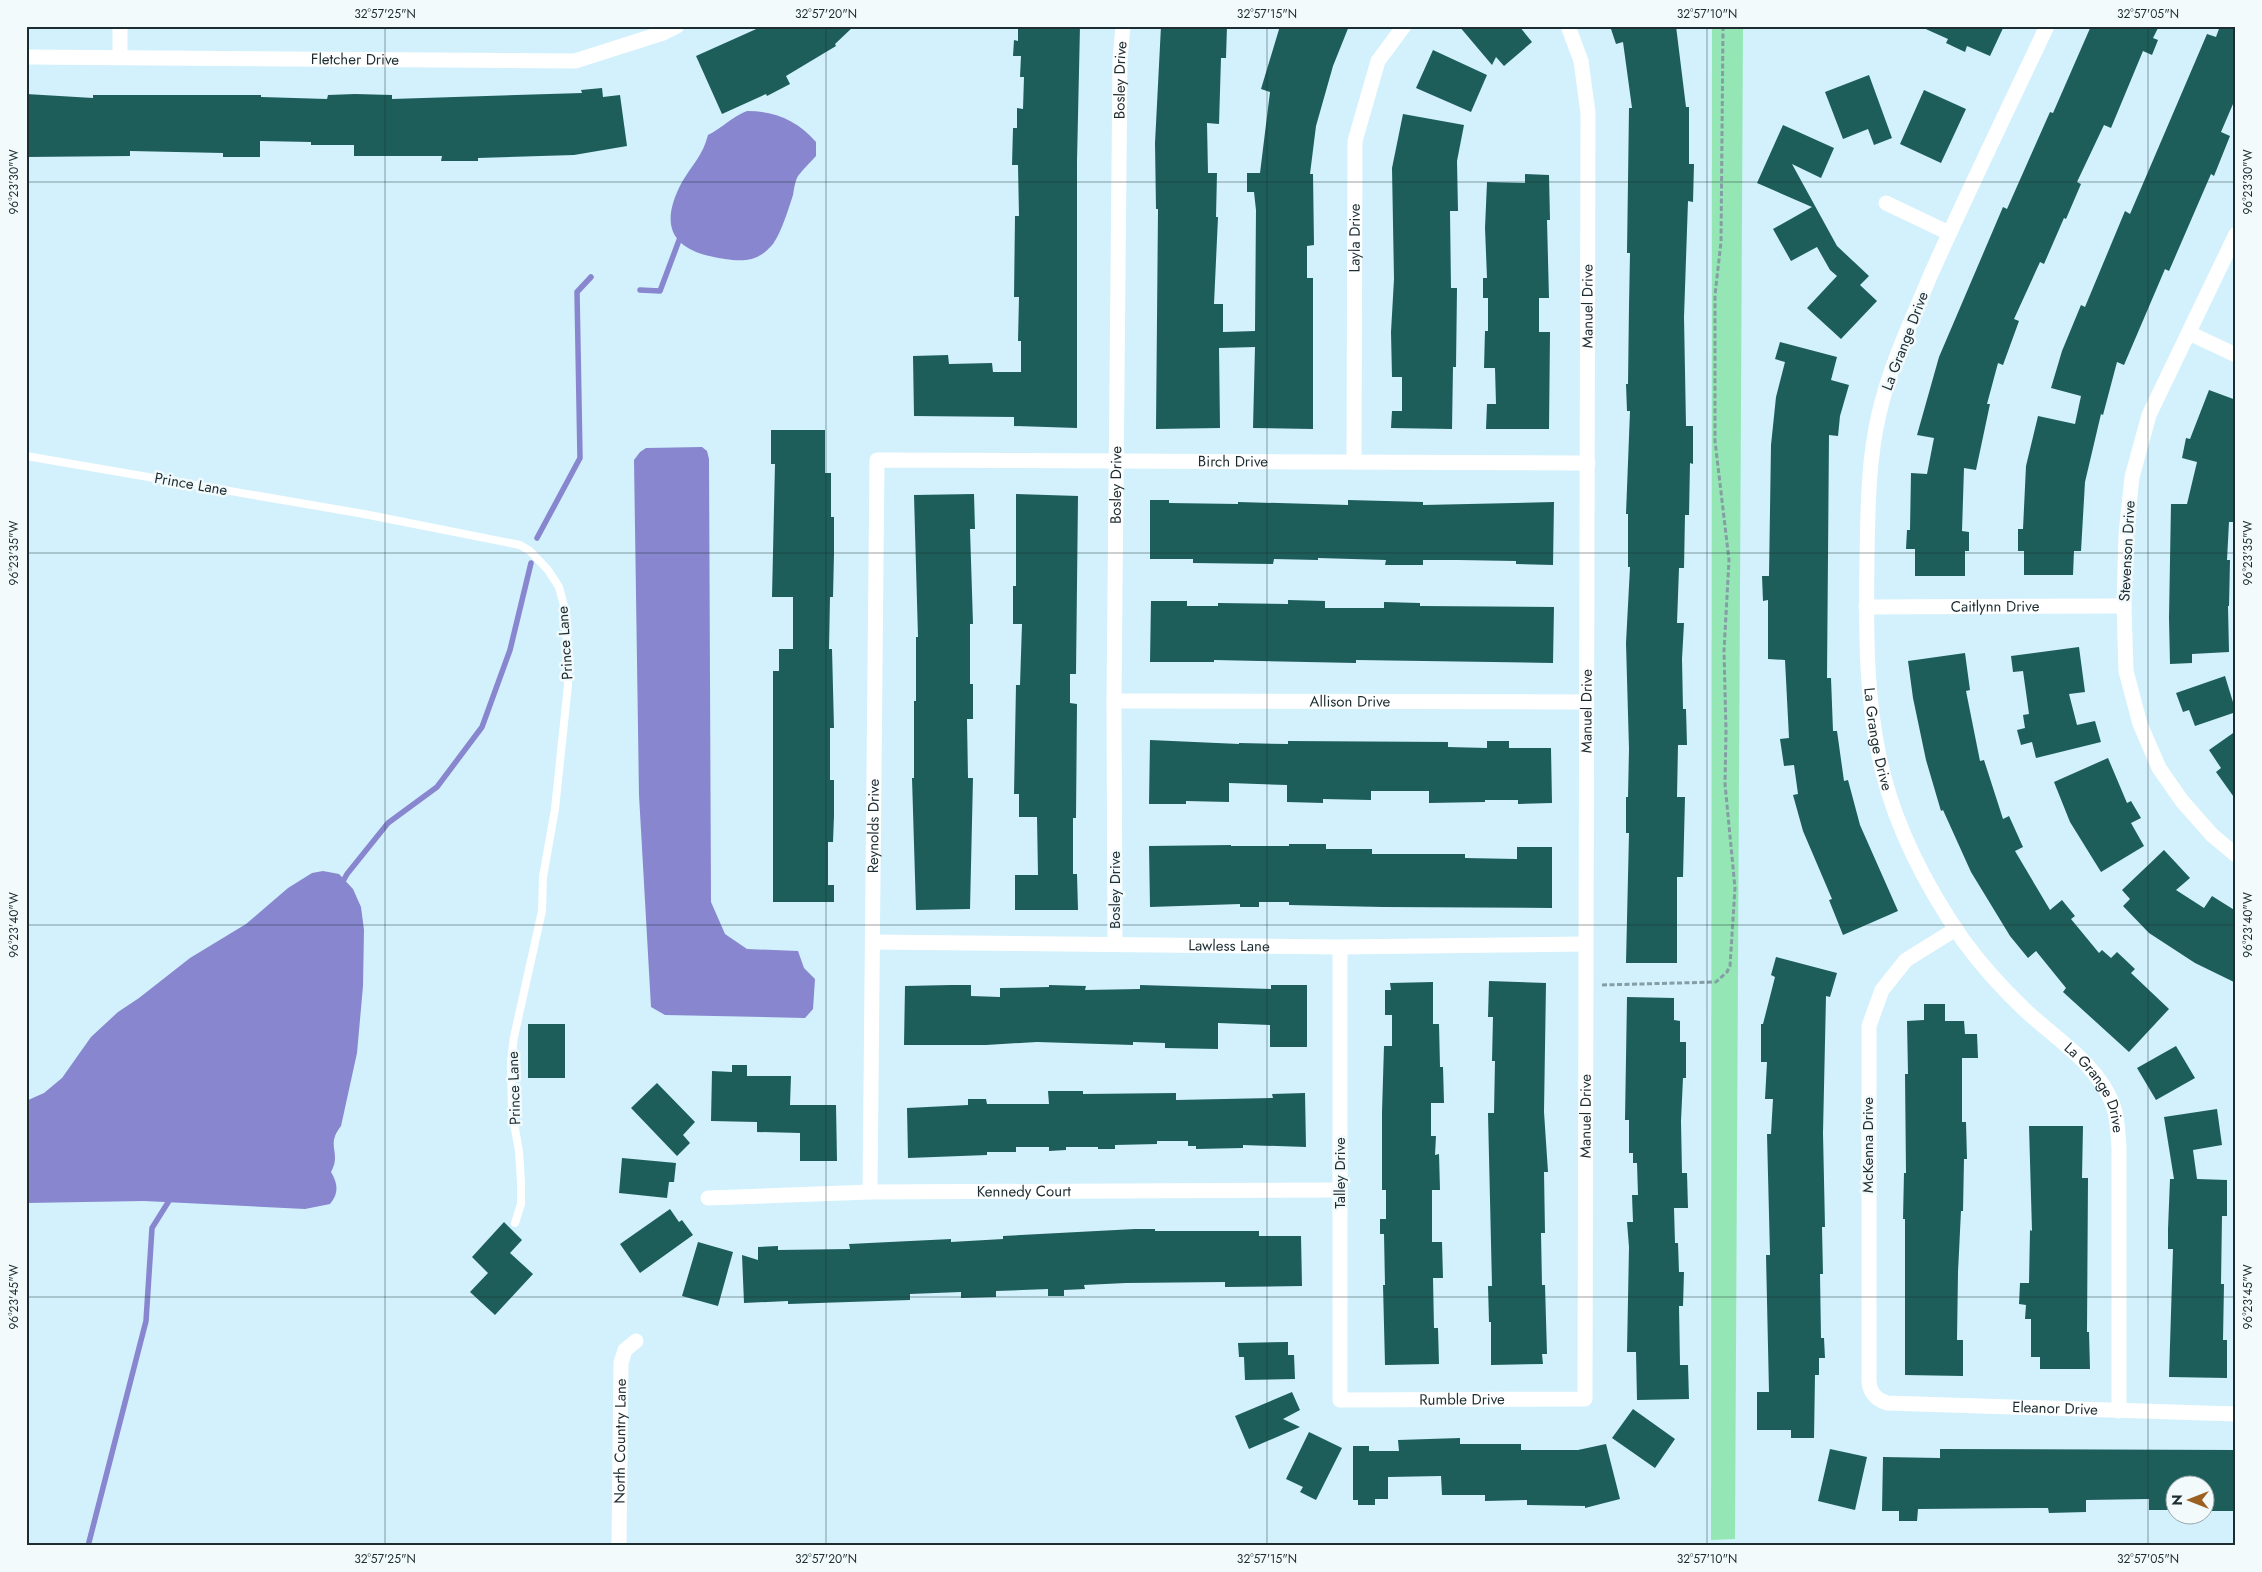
<svg xmlns="http://www.w3.org/2000/svg" width="2262" height="1572" font-family="Jost,sans-serif">
	<rect width="100%" height="100%" fill="#d2f1fc"/>
	<path fill="#94e7b5" d="M1712,26H1743L1735,1539L1711,1540Z"/>
	<path fill="#8786cf" d="M747,111C775,111 798,121 816,142V156C810,163 803,169 798,176C795,181 794,189 793,195C788,210 782,231 773,244C759,261 745,262 725,259C674,252 657,229 682,182C692,165 703,155 708,135C722,128 733,116 747,111Z
		M702,447L707,451L709,459L711,902L725,934L747,949L798,951L804,968L815,979L813,1009L805,1018L665,1015L651,1007L639,795L634,460L640,452L646,448Z
		M323,871L339,874L353,889L361,907L364,930L363,986L357,1053L341,1126C325,1146 342,1152 331,1172C338,1184 339,1193 330,1204L305,1209L144,1201L26,1203V1101L44,1093L62,1078L91,1037L118,1012L139,998L190,958L246,924L288,888L312,873Z"/>
	<g fill="none" stroke-linecap="round" stroke-linejoin="round">
		<path stroke="#8786cf" stroke-width="5.5" d="M640,290L660,291L681,235
			M537,538L580,458L577,292L591,277
			M341,885L347,874L388,823L437,787L482,727L510,650L531,563
			M88,1546L146,1321L152,1228L172,1196"/>
	</g>
	<path fill="#1d5e5a" d="M763,26H854L835,44L836,46L786,76L790,84L767,96L766,94L722,114L696,56Z
		M1018,26H1080L1077,161V428L1014,426V417L914,416L913,356L948,355L949,364L992,363L993,372H1021V341H1018L1019,297H1014L1015,216H1019L1018,165H1012L1013,128H1017V108L1023,109L1024,77H1020L1021,56H1013L1014,40L1018,41Z
		M1161,26H1227L1226,58H1221L1219,124L1207,123L1208,173H1217L1216,217H1218L1214,304H1223V332L1255,331L1256,210L1254,192H1247V173H1260L1270,92L1261,89L1280,26H1349L1333,66L1316,126L1310,174H1313L1314,245L1307,246V278H1313V429L1253,428L1255,347L1219,348L1220,428L1156,429L1158,209H1156L1155,143Z
		M1459,26H1519L1532,42L1504,66L1496,57L1492,65Z
		M1610,26H1676L1686,107H1689V164H1694L1693,202L1688,201L1684,317L1686,426H1693V464L1690,463L1689,515H1685L1684,568H1679L1677,623H1684L1682,659L1683,709H1686L1687,745H1678L1677,797H1685L1683,877H1677V963H1626L1629,833H1626V797H1628L1629,749L1626,643L1630,567H1628V514H1626L1630,411H1627L1626,384H1628L1629,306L1630,253H1627L1629,108H1632L1623,42L1616,44Z
		M1919,26H2004L1990,56L1967,46L1965,52L1946,43L1948,39Z
		M2091,26H2159L2153,38L2158,40L2152,55L2143,51L2111,128L2104,125L2077,182L2081,184L2066,219L2064,218L2044,264L2040,262L2014,319L2019,321L2003,365L1998,363L1987,404H1990L1976,470L1964,468L1962,531L1969,532V551H1965V576H1915V549H1906L1907,530H1910L1911,473L1927,474L1934,438L1917,435L1939,357L2003,207L2007,209L2050,112L2053,113Z
		M2220,26H2236V97L2221,132L2230,136L2214,176L2211,174L2169,271L2165,269L2124,365L2117,362L2103,415L2101,414L2085,482L2081,551H2074L2073,575H2024V551H2018V529H2023L2026,466L2038,416L2075,424L2081,396L2051,388L2062,351L2081,305L2085,307L2125,211L2130,214L2207,34L2216,37Z
		M1433,50L1487,75L1471,112L1416,88Z
		M1869,75L1892,138L1874,145L1868,129L1843,139L1825,92Z
		M602,88L603,97L620,95L627,146L574,155L478,158V161H441L442,156H354V145H311V142L260,141V157H223V153L130,151V156L26,157V94L93,98V95H261V97L327,99L328,95L355,94L392,95V99L582,93L581,90Z
		M1924,90L1966,109L1941,163L1900,144Z
		M1403,114L1464,125L1457,161L1458,211H1450L1451,288H1457L1456,367H1453L1452,429L1391,428L1392,411H1402V377H1392L1391,332L1394,279L1392,168Z
		M1783,125L1834,148L1821,178L1792,164L1837,246L1869,276L1860,285L1877,301L1841,339L1807,308L1837,276L1830,270L1817,247L1791,261L1773,229L1812,207L1757,183Z
		M1525,174L1549,175L1550,220H1547L1549,298H1539V332H1550L1549,429H1486L1487,404H1496L1495,368H1484L1485,331H1488V298H1483V278H1487L1485,228L1487,182L1525,183Z
		M1780,342L1837,357L1831,380L1849,385L1840,416L1838,436L1829,435L1827,678H1831L1833,731H1837L1844,781L1848,780L1860,825L1898,911L1843,935L1829,900L1832,899L1803,831L1793,795L1798,794L1794,765L1784,766L1780,739L1789,738L1785,660L1768,659V600L1763,601L1762,576H1769L1771,445L1776,397L1785,362L1775,359Z
		M2209,390L2236,400V522H2229L2227,560H2230L2229,606H2228L2229,652L2192,654V663L2170,664L2169,618L2171,504H2187L2197,462L2182,458L2186,438L2190,439Z
		M771,430H825V473H831V517H834V554L833,597H830L829,649H832L834,728H830V780H834V816L833,842H828V885H834V902H773V671H779V649H793V597H772L775,464H771Z
		M974,494L975,529H970L973,624H970V684H973V719H967L968,778H973L970,909L916,910L912,778H914V701H916V637H918L914,495Z
		M1016,494L1078,496L1076,674H1070V703L1077,704L1076,818H1073V874H1077L1078,910H1015V875H1038L1037,817H1019V794H1014L1016,685H1020L1022,624H1013V586H1016Z
		M1150,500H1169V503L1238,504V502L1348,505V500L1423,502V505L1554,502L1553,565L1516,564V561L1458,560H1423V565H1385L1386,560L1318,558V560L1274,559L1273,564L1193,563V559H1150Z
		M1288,600L1325,601V608H1384V602L1420,603V606L1554,607L1553,663L1356,660V663L1214,660V662H1150L1151,601H1187V606H1218V603L1288,604Z
		M2079,647L2085,692L2069,694L2077,725L2095,721L2101,742L2036,758L2032,742L2021,745L2017,730L2025,728L2023,715L2029,714L2023,671L2013,672L2011,656Z
		M1965,653L1970,690L1966,691L1980,761L1984,760L2003,819L2009,816L2023,847L2015,851L2050,910L2062,900L2075,916L2071,919L2099,953L2102,950L2111,958L2117,952L2135,969L2131,973L2169,1009L2129,1052L2063,992L2066,988L2036,951L2028,958L2010,936L1971,872L1943,810L1941,811L1926,760L1913,698L1908,661Z
		M2225,676L2236,712L2195,726L2189,710L2183,712L2176,693Z
		M2236,731V800L2216,772L2221,768L2209,750Z
		M1150,740L1239,744V743L1288,744V741L1448,742V747L1487,748V741H1509V748H1551L1552,803L1518,804V800H1485V802L1429,803V791H1371V800L1323,799V803L1287,802V785L1229,783V802L1186,801V804H1149Z
		M2108,758L2127,803L2131,801L2141,818L2131,823L2144,846L2101,872L2070,822L2054,782Z
		M1289,844H1326V849H1372V854H1465V858L1517,859V847H1552V908L1383,907L1289,905V902H1259V907H1240V904L1150,907L1149,846L1231,845V846H1289Z
		M2164,850L2190,878L2176,890L2204,908L2212,896L2236,911V983L2195,963L2149,933L2123,906L2130,899L2122,890Z
		M1776,957L1837,973L1830,997L1826,996L1823,1133L1825,1227H1822L1823,1274H1820L1821,1338H1824L1825,1358H1819V1375H1815L1814,1438H1791V1430H1757V1392H1769L1766,1255H1770L1767,1134H1771L1773,1099H1765L1767,1062H1761V1024H1763L1775,977L1771,975Z
		M1489,981L1546,983L1544,1112L1548,1172H1544L1545,1233H1541L1542,1285H1545L1547,1354H1542L1543,1364L1491,1365V1322H1489L1488,1286H1492L1488,1113H1494L1495,1061H1492L1493,1017H1488Z
		M1433,982V1024H1439L1440,1067H1443L1444,1103H1431V1136H1436L1435,1155L1439,1154L1440,1190H1432V1242H1442L1443,1278H1433L1434,1328H1438L1439,1364L1385,1365L1383,1285H1385L1384,1234H1380V1219H1386V1190H1382V1112L1384,1046H1392V1015H1385V990H1391L1390,983Z
		M951,985H971V996L1000,997V988L1049,987V985L1086,986L1085,990L1140,989V985L1271,989V985H1307V1047H1270V1025L1218,1023V1049L1165,1048V1043L1133,1042V1045L1037,1042L986,1045H904L905,986Z
		M1627,997L1674,998V1020L1680,1021V1042H1686V1078H1683L1681,1121L1682,1173H1687L1688,1208H1674L1675,1243H1678L1679,1272H1684L1683,1306H1679L1680,1365H1688L1689,1399L1637,1400L1636,1352H1627L1629,1247L1627,1222H1633L1632,1195H1638L1637,1163H1633V1153H1629V1120H1625Z
		M1924,1004H1945V1021H1964L1965,1034H1977L1978,1058H1962V1122H1966L1967,1159H1964L1963,1211H1961L1958,1272L1957,1340H1963V1376L1905,1375V1219H1903L1904,1173H1906L1905,1074H1908L1907,1021L1924,1020Z
		M528,1024H565V1078H528Z
		M2176,1046L2195,1078L2156,1100L2137,1068Z
		M732,1065H747V1076H791L790,1105H836L837,1161H800V1133L757,1132V1122L711,1121L712,1071L732,1072Z
		M657,1083L695,1122L683,1135L690,1143L677,1156L631,1108Z
		M1048,1091H1083V1094L1176,1093V1100L1273,1098L1272,1094L1305,1093L1306,1147L1243,1145V1148L1196,1149V1146H1188V1141H1157V1144L1115,1145V1149H1098V1147H1066V1150L1049,1151V1147H1016V1152H987V1155L908,1158L907,1108L968,1105V1099H986L987,1104H1049Z
		M2217,1109L2222,1145L2193,1150L2197,1179L2227,1180V1216H2222L2221,1284H2224L2223,1340H2227V1378L2169,1377L2173,1249H2168V1229L2170,1179H2174L2164,1117Z
		M2029,1126H2083L2082,1178H2088L2087,1332H2089L2090,1369H2040V1357H2031V1319H2025L2026,1305L2019,1304L2020,1283H2029L2030,1230L2032,1231Z
		M622,1158L676,1163L674,1182H669L667,1198L619,1193Z
		M670,1209L679,1222L682,1220L693,1235L640,1273L620,1244Z
		M504,1222L522,1240L510,1253L533,1274L495,1315L470,1292L488,1273L472,1257Z
		M1135,1229H1155V1231H1259V1236H1301L1302,1286L1225,1287V1282L1126,1283L1084,1285L1085,1289L1064,1290V1296H1048V1289L996,1291V1297L961,1298V1292L910,1294V1300L788,1304V1301L744,1303L742,1255L758,1260V1247L778,1246V1250L850,1249L849,1244L951,1239V1242L1003,1239V1236Z
		M698,1242L733,1252L718,1306L682,1296Z
		M1288,1342V1355H1294L1295,1379L1245,1380L1244,1357H1239L1238,1343Z
		M1292,1392L1300,1410L1283,1419L1300,1427L1249,1449L1235,1416Z
		M1633,1409L1675,1439L1655,1468L1612,1438Z
		M1309,1432L1342,1448L1316,1500L1300,1492L1303,1487L1286,1479Z
		M1460,1438V1444H1521V1450H1578L1606,1444L1620,1499L1585,1508V1506L1527,1505V1500L1485,1501V1495H1442L1441,1476L1388,1477V1499H1375V1505H1358V1500H1353V1446H1369V1451H1399L1398,1440Z
		M1830,1449L1867,1457L1855,1510L1818,1501Z
		M1940,1449L2236,1450V1511H2204V1484H2174V1510H2149V1499L2086,1500V1512L2049,1513L2048,1508L1918,1509L1917,1521H1899V1511H1882L1883,1457L1940,1458Z"/>
	<g fill="none" stroke-linecap="round" stroke-linejoin="round">
		<path stroke="#859da5" stroke-width="3" stroke-dasharray="5 2.5" stroke-linecap="butt" d="M1602,985L1716,982L1727,972L1730,966L1735,888L1725,784L1726,731L1724,651L1729,560L1715,441V295L1721,242L1723,26"/>
		<path stroke="#fff" stroke-width="8" d="M26,456L364,514L520,545L530,551L548,570L559,587L566,613L568,685L555,809L543,877L542,911L514,1037L511,1061L512,1112L519,1151L521,1182V1204L515,1223"/>
		<g stroke="#fff" stroke-width="15">
			<path id="s1" d="M2047,26C2008,109 1968,191 1931,274C1912,320 1890,365 1879,414C1868,460 1868,509 1867,556C1866,628 1865,703 1883,773C1898,833 1928,889 1963,940C1981,965 2003,989 2025,1010C2056,1039 2098,1064 2113,1105C2118,1119 2118,1134 2119,1148V1411"/>
			<path id="s2" d="M26,57L575,61L663,33L677,26"/>
			<path d="M120,57V26"/>
			<path d="M1886,203L1949,233"/>
			<path d="M2236,234L2149,415L2132,477L2126,534L2124,606L2126,671L2140,724L2159,768L2182,801L2212,835L2236,855"/>
			<path d="M2189,333L2236,355"/>
			<path id="s3" d="M1354,462L1355,141L1378,61L1404,26"/>
			<path id="s4" d="M1866,607L2124,606"/>
			<path id="s5" d="M1114,701L1586,702"/>
			<path id="s6" d="M1956,929L1906,960L1882,990L1869,1026V1379C1869,1392 1875,1399 1887,1403L2236,1414"/>
			<path id="s7" d="M873,942L1340,947L1586,944"/>
			<path id="s8" d="M1115,944L1114,701L1120,60L1123,26"/>
			<path id="s9" d="M1340,947V1400L1585,1399L1588,113L1581,61L1568,26"/>
			<path id="s10" d="M870,1192L877,460L1588,463"/>
			<path id="s11" d="M708,1198L870,1192L1340,1190"/>
			<path id="s12" d="M619,1546L621,1363L625,1350L636,1341"/>
		</g>
	</g>
	<path fill="none" stroke="#1c2c30" stroke-width="1" stroke-opacity="0.45" d="M385,26V1546M826,26V1546M1267,26V1546M1707,26V1546M2148,26V1546M26,182H2236M26,553H2236M26,925H2236M26,1297H2236"/>
	<g text-anchor="middle" dominant-baseline="central" stroke-width="5" stroke-linejoin="round" paint-order="stroke">
		<g font-size="15" fill="#1c2c30" stroke="#f2fafc">
			<text stroke="none"><textPath href="#s2" startOffset="329">Fletcher Drive</textPath></text>
			<text stroke="none"><textPath href="#s8" startOffset="864">Bosley Drive</textPath></text>
			<text stroke="none"><textPath href="#s3" startOffset="224">Layla Drive</textPath></text>
			<text stroke="none"><textPath href="#s9" startOffset="1791">Manuel Drive</textPath></text>
			<text transform="translate(1905 341) rotate(-69)">La Grange Drive</text>
			<text stroke="none"><textPath href="#s10" startOffset="1088">Birch Drive</textPath></text>
			<text transform="translate(191 484) rotate(10)">Prince Lane</text>
			<text stroke="none"><textPath href="#s8" startOffset="459">Bosley Drive</textPath></text>
			<text transform="translate(2127 551) rotate(-87)">Stevenson Drive</text>
			<text stroke="none"><textPath href="#s4" startOffset="129">Caitlynn Drive</textPath></text>
			<text transform="translate(565 643) rotate(-94)">Prince Lane</text>
			<text stroke="none"><textPath href="#s5" startOffset="236">Allison Drive</textPath></text>
			<text stroke="none"><textPath href="#s9" startOffset="1386">Manuel Drive</textPath></text>
			<text stroke="none"><textPath href="#s1" startOffset="750">La Grange Drive</textPath></text>
			<text stroke="none"><textPath href="#s10" startOffset="366">Reynolds Drive</textPath></text>
			<text transform="translate(1115 890) rotate(-90)">Bosley Drive</text>
			<text stroke="none"><textPath href="#s7" startOffset="356">Lawless Lane</textPath></text>
			<text transform="translate(514 1088) rotate(-92)">Prince Lane</text>
			<text stroke="none"><textPath href="#s1" startOffset="1171">La Grange Drive</textPath></text>
			<text stroke="none"><textPath href="#s9" startOffset="981">Manuel Drive</textPath></text>
			<text transform="translate(1868 1145) rotate(-90)">McKenna Drive</text>
			<text transform="translate(1340 1173) rotate(-90)">Talley Drive</text>
			<text stroke="none"><textPath href="#s11" startOffset="316">Kennedy Court</textPath></text>
			<text stroke="none"><textPath href="#s9" startOffset="575">Rumble Drive</textPath></text>
			<text stroke="none"><textPath href="#s6" startOffset="689">Eleanor Drive</textPath></text>
			<text stroke="none"><textPath href="#s12" startOffset="105">North Country Lane</textPath></text>
		</g>
	</g>
	<rect width="2262" height="1572" fill="none" stroke="#f2fafc" stroke-width="55"/>
	<g transform="translate(2190 1500) rotate(270)"><circle r="24" fill="#f2fafc" stroke="#9ca8aa"/>
	<path d="M0-4L9 19L0 12L-9 19Z" fill="#9c6022"/>
	<text y="-8" font-size="14" font-weight="bold" text-anchor="middle" fill="#1c2c30">N</text>
	</g>
	<rect x="28" y="28" width="2206" height="1516" fill="none" stroke="#1c2c30" stroke-width="2"/>
	<g font-size="12" text-anchor="middle" fill="#1c2c30">
		<text x="385" y="18">32°57'25"N</text>
		<text x="826" y="18">32°57'20"N</text>
		<text x="1267" y="18">32°57'15"N</text>
		<text x="1707" y="18">32°57'10"N</text>
		<text x="2148" y="18">32°57'05"N</text>
		<text transform="translate(2248 182) rotate(-90)" y="4">96°23'30"W</text>
		<text transform="translate(14 182) rotate(-90)" y="4">96°23'30"W</text>
		<text transform="translate(2248 553) rotate(-90)" y="4">96°23'35"W</text>
		<text transform="translate(14 553) rotate(-90)" y="4">96°23'35"W</text>
		<text transform="translate(2248 925) rotate(-90)" y="4">96°23'40"W</text>
		<text transform="translate(14 925) rotate(-90)" y="4">96°23'40"W</text>
		<text transform="translate(2248 1297) rotate(-90)" y="4">96°23'45"W</text>
		<text transform="translate(14 1297) rotate(-90)" y="4">96°23'45"W</text>
		<text x="385" y="1563">32°57'25"N</text>
		<text x="826" y="1563">32°57'20"N</text>
		<text x="1267" y="1563">32°57'15"N</text>
		<text x="1707" y="1563">32°57'10"N</text>
		<text x="2148" y="1563">32°57'05"N</text>
	</g>
</svg>
